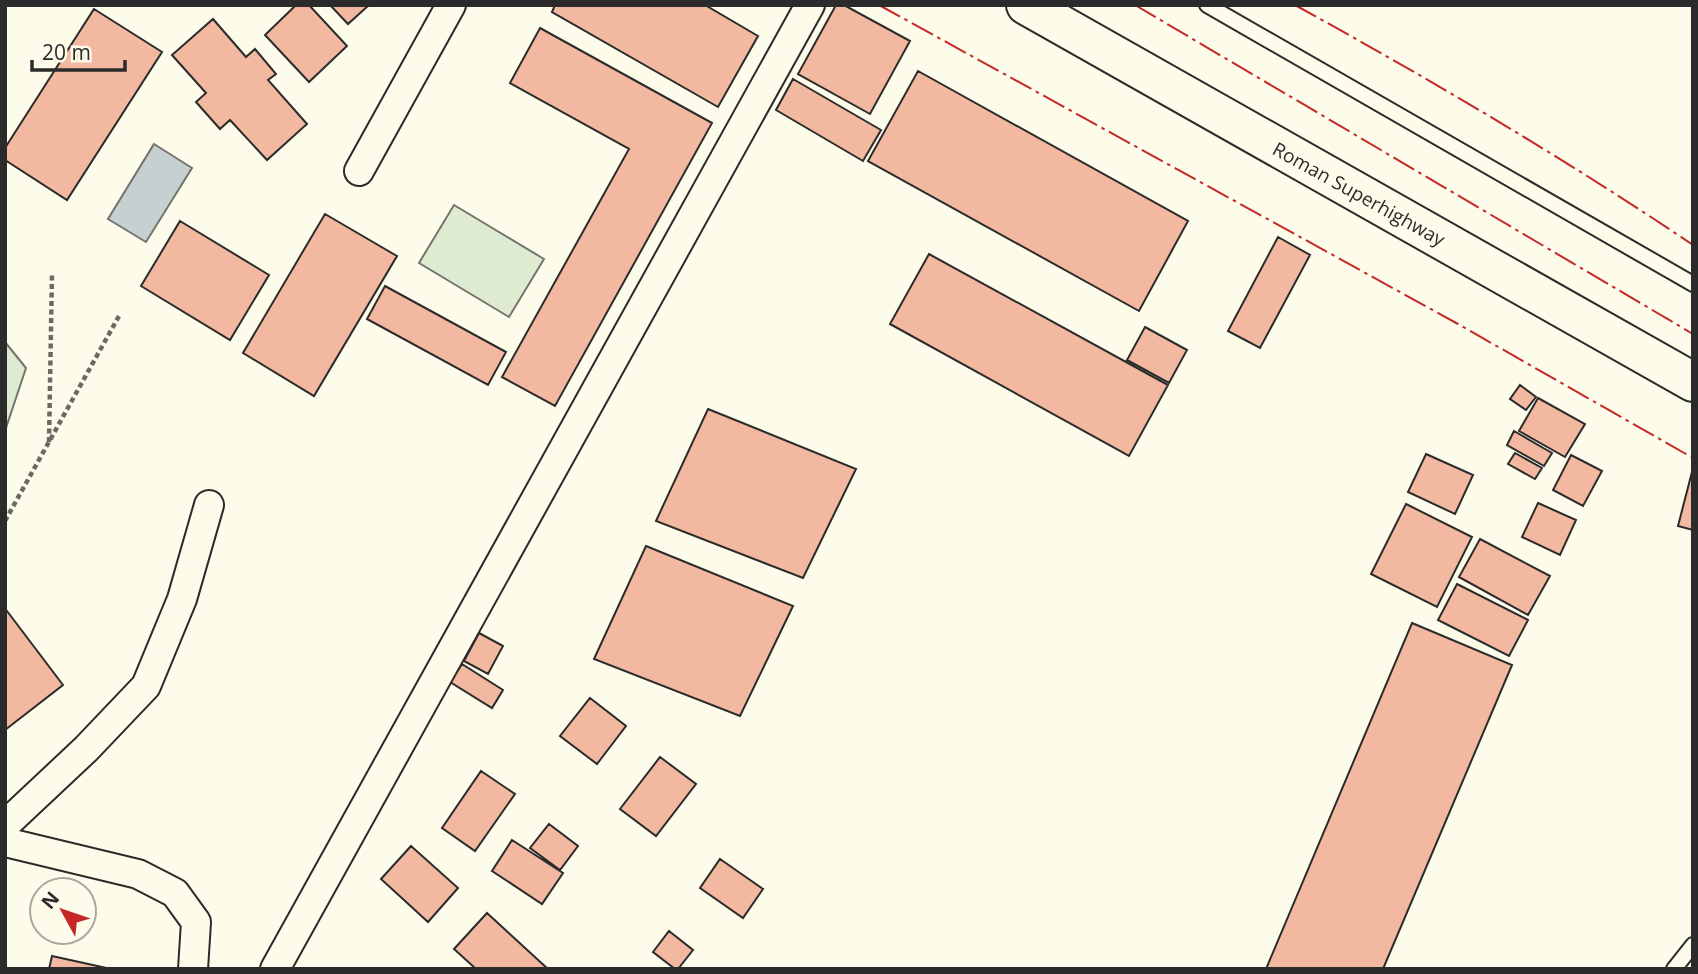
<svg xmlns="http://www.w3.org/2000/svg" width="1698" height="974" font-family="'Open Sans',sans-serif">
	<rect width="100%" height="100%" fill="#fdfbea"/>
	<path fill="#deebd1" stroke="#74746e" stroke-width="2" d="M454,205L544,259L509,317L419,263Z
		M5,342L26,368L5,431Z"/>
	<path fill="#c7d0d0" stroke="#74746e" stroke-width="2" d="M154,144L192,168L146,242L108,219Z"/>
	<path fill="#f2b8a0" stroke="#2b2b2b" stroke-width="2" d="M296,5H309L347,46L309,82L265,35Z
		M330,5H369L348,24Z
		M555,5H705L758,36L718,107L552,12Z
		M836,5H844L910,41L870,114L798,74Z
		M94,9L162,52L67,200L5,160V148Z
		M213,19L246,57L255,49L276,74L268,80L307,124L267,160L230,120L220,129L196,102L206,93L172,55Z
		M540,28L712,123L555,406L502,377L629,149L510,83Z
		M918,71L1188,221L1139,311L868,161Z
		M793,79L881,130L863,161L776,110Z
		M325,214L397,256L314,396L243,353Z
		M180,221L269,275L230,340L141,286Z
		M1278,237L1310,255L1260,348L1228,331Z
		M929,254L1168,385L1129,456L890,324Z
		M385,286L506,352L488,385L367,319Z
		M1145,327L1187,350L1169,383L1127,360Z
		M1520,385L1536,397L1526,410L1510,399Z
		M1538,398L1585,424L1565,457L1519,431Z
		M708,409L856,469L803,578L656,521Z
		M1514,431L1552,453L1544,466L1507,445Z
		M1515,453L1542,468L1535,479L1508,464Z
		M1426,454L1473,475L1455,514L1408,492Z
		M1571,455L1602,471L1583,506L1553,490Z
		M1693,468V530L1678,526Z
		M1538,503L1576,520L1560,555L1522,537Z
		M1406,504L1472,537L1437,607L1371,574Z
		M1480,539L1550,576L1528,615L1459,577Z
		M646,546L793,606L740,716L594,659Z
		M1457,584L1528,620L1509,656L1438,620Z
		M7,611L63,685L5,730V612Z
		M1412,623L1512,665L1383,969H1266Z
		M479,633L503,646L488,674L464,661Z
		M462,664L503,690L492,708L450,682Z
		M590,698L626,726L597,764L560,736Z
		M660,757L696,784L656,836L620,809Z
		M481,771L515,794L475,851L442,828Z
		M549,824L578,846L560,870L530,848Z
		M512,840L563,873L542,904L492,871Z
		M411,846L458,888L428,922L381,879Z
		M720,859L763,889L743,918L700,888Z
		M487,913L548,969H476L454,949Z
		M669,931L693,950L678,969H675L653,952Z
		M52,956L111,969H49Z"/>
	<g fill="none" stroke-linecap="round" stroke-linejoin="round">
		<g stroke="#2b2b2b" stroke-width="18">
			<path id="service" d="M1207,5L1693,284
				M1674,969L1693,945"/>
		</g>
		<g stroke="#2b2b2b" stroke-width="32">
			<path id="minor" d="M359,171L451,5
				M5,825L86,749L146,686L182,599L209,505
				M5,842L138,874L175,893L196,922L193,969
				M275,969L810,5"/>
		</g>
		<g stroke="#2b2b2b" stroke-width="42">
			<path id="primary" d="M1026,5L1693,382"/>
		</g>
		<path stroke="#6a6964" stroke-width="4.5" stroke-dasharray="5 3.5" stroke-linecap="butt" d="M49,442L52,273
			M5,521L119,316"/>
		<use href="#service" stroke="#fdfbea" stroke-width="14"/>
		<use href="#minor" stroke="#fdfbea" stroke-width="28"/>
		<use href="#primary" stroke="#fdfbea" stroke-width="38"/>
		<path stroke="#c62828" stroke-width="2" stroke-dasharray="24 5 3.5 5" stroke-linecap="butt" d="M879,5L1458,324L1693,458
			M1135,5L1693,334
			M1295,5C1431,80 1564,158 1693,245"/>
	</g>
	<g text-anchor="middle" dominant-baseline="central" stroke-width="5" stroke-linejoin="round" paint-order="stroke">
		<g font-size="19" fill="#2b2b2b" stroke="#fdfbea">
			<text transform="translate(1359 194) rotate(29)">Roman Superhighway</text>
		</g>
	</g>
	<rect width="1698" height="974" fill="none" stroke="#2b2b2b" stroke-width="14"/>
	<g transform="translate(63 911) rotate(310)"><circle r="33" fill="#fdfbea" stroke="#a9a89e" stroke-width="2"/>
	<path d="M0-5L12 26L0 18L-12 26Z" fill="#c62828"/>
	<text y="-10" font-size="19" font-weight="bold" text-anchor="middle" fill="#2b2b2b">N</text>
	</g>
	<path d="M32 60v10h93v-10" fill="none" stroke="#2b2b2b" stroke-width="3.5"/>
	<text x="42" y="60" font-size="21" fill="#2b2b2b" stroke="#fdfbea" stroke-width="5" paint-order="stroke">20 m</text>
</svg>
